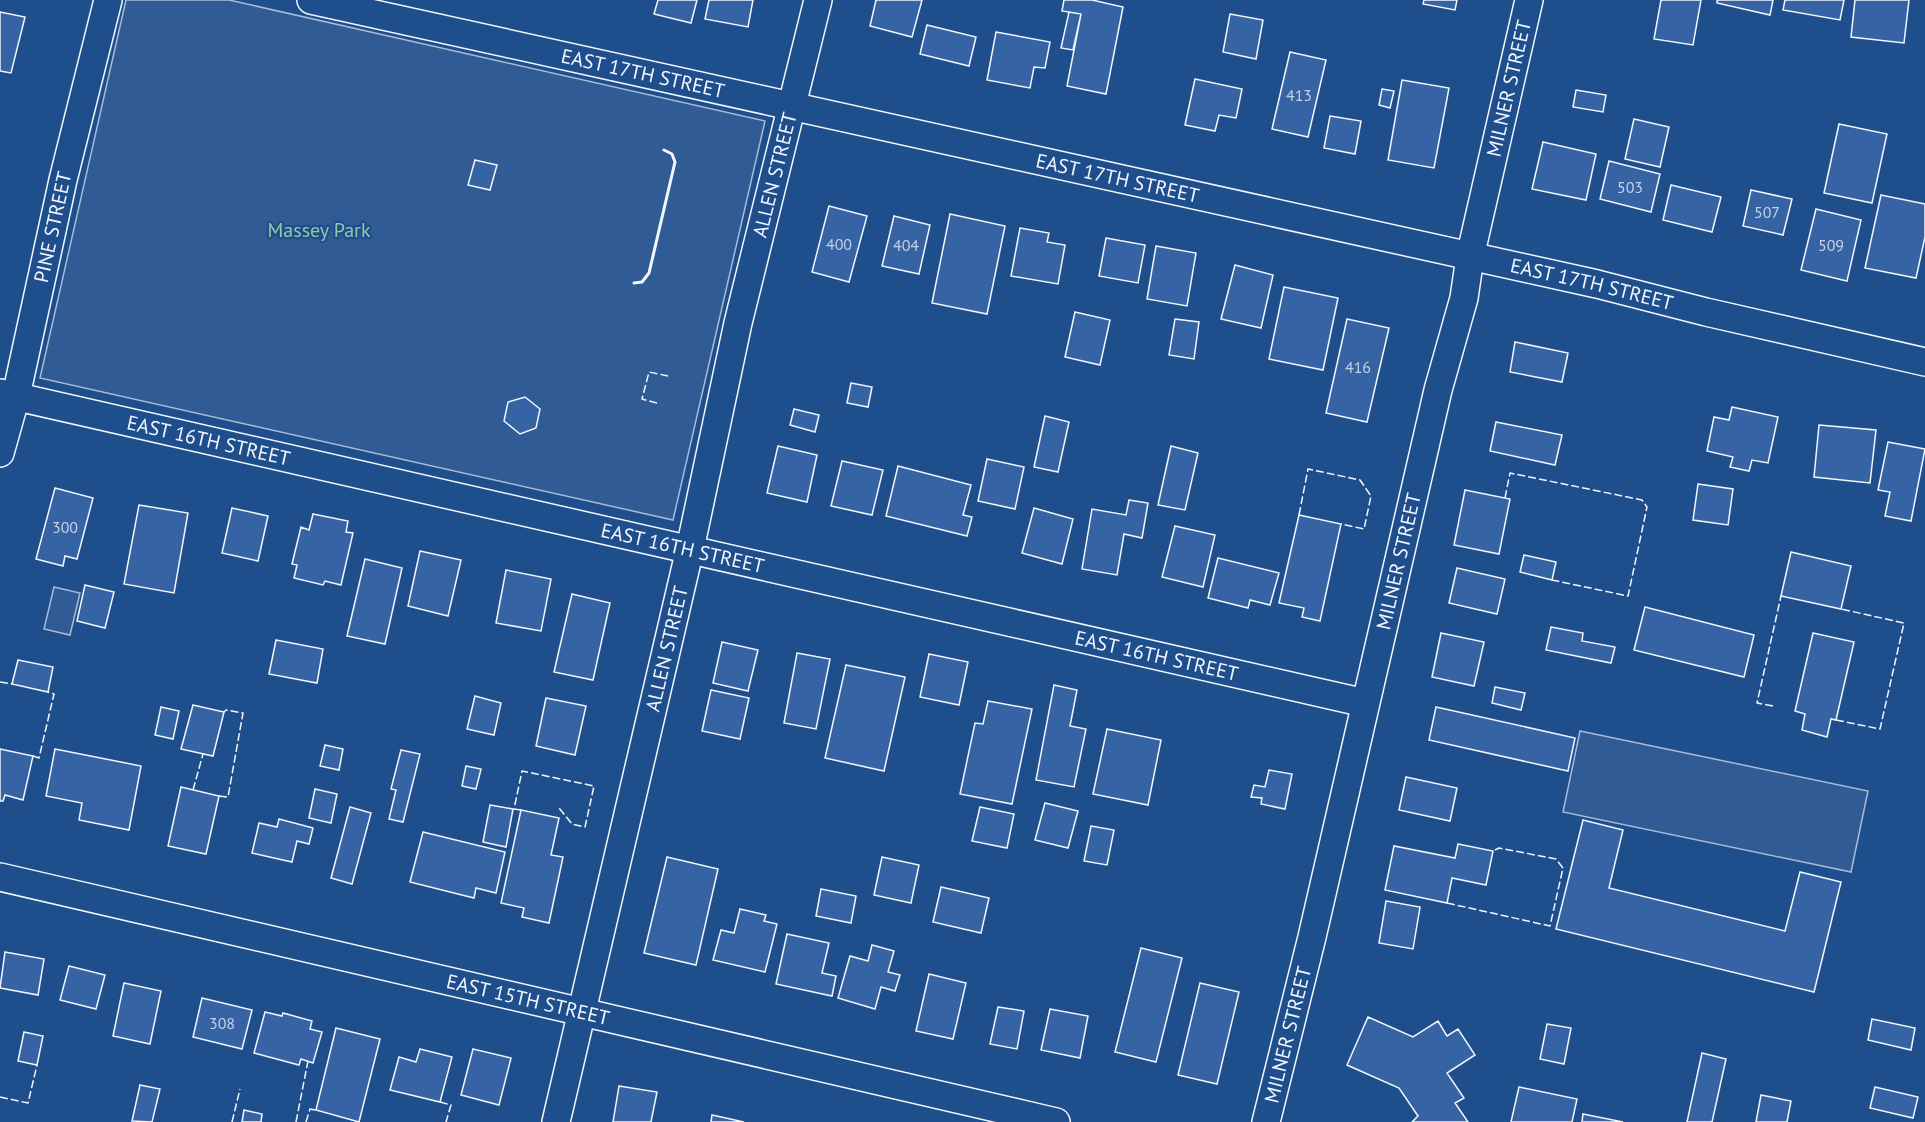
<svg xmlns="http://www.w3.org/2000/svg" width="1925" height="1122" font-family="'PT Sans',sans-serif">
	<rect width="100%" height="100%" fill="#1f4e8c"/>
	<path fill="#305b95" stroke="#a8bbd7" stroke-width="1.5" d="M126,0H229L765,121L673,520L40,378Z
		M54,587L80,593L70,635L44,629Z
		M1580,731L1868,791L1851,872L1563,812Z"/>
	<path fill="#3563a3" stroke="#f2f6ff" stroke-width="1.5" d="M658,0H697L691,23L654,14Z
		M709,0H753L748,27L705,19Z
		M876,0H922L912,37L870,26Z
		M1064,0H1092L1123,7L1106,94L1067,86L1081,14L1062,11Z
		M1424,0H1457L1455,10L1423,4Z
		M1661,0H1701L1693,45L1654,39Z
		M1717,0H1773L1770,15L1717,3Z
		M1785,0H1844L1840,20L1783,10Z
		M1855,0H1909L1904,43L1851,37Z
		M0,12L25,17L11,73L0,71Z
		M1069,12L1081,14L1073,50L1061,48Z
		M1230,14L1263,20L1256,59L1223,52Z
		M927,25L976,37L969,66L920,54Z
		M996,32L1050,42L1045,68L1034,67L1030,88L987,80Z
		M1290,52L1326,60L1308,137L1272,129Z
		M1195,79L1242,89L1236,118L1219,115L1215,131L1185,125Z
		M1402,80L1449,88L1434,168L1388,160Z
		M1382,89L1394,91L1390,108L1379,105Z
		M1576,90L1606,95L1603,112L1573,107Z
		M1330,116L1361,121L1355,154L1324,148Z
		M1634,119L1669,127L1660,167L1625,159Z
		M1839,124L1887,134L1872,203L1824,193Z
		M1543,142L1596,154L1586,200L1532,189Z
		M475,160L497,165L490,190L468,185Z
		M1609,161L1660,174L1651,212L1600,199Z
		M1671,185L1721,197L1712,232L1663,220Z
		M1751,190L1792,199L1783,235L1743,226Z
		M1881,195L1925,204V237L1916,278L1865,268Z
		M829,206L867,216L849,282L812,272Z
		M1816,209L1861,220L1847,281L1801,270Z
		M950,214L1005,226L987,314L932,303Z
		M894,216L930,225L919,274L882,266Z
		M1020,228L1049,233L1047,242L1065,245L1058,284L1011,276Z
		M1106,238L1145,245L1138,283L1099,276Z
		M1156,246L1196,253L1187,306L1147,299Z
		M1235,265L1273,275L1261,328L1221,319Z
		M1284,287L1338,298L1323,370L1269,359Z
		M1075,312L1110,320L1100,365L1065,357Z
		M1175,319L1199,322L1194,359L1169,355Z
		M1347,319L1389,328L1367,422L1326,413Z
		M1515,342L1568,353L1562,382L1510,372Z
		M851,383L872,387L868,407L847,403Z
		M525,397L540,409L536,428L520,434L504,421L508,402Z
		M1732,407L1778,417L1768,463L1752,460L1749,471L1730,467L1733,457L1707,451L1714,417L1729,420Z
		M794,409L819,415L815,432L790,425Z
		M1045,416L1069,422L1058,472L1034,467Z
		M1496,422L1562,435L1555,465L1490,451Z
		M1819,425L1876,430L1870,483L1814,477Z
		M1888,442L1925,449L1911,521L1885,516L1890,492L1878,490Z
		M778,446L817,455L807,502L767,493Z
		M1171,446L1198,453L1185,510L1158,505Z
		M987,459L1024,467L1015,509L978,501Z
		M842,461L883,470L872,515L831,506Z
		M898,466L971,485L963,515L972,517L967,536L886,516Z
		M1698,484L1733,489L1728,525L1693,520Z
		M55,488L93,498L77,559L65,556L63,566L36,559Z
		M1465,490L1510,499L1499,554L1454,545Z
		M1129,500L1148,503L1142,538L1124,534L1117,575L1082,569L1092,509L1126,515Z
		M139,505L188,513L174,593L124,584Z
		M232,508L268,516L258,561L222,553Z
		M1034,508L1073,519L1062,564L1022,553Z
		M313,514L348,521L346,532L353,533L341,585L325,581L323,585L294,578L297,565L292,564L301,527L309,530Z
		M1299,515L1341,524L1320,621L1302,617L1304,608L1279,603Z
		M1175,526L1215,535L1203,587L1162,577Z
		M420,551L461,560L448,616L408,606Z
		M1791,552L1851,566L1841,609L1781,596Z
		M1524,555L1556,562L1552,580L1520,572Z
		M1218,558L1279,573L1270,605L1250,600L1248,608L1208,598Z
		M365,559L402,568L385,644L347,636Z
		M1457,568L1505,579L1497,614L1449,603Z
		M506,570L551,579L541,631L496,623Z
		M85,585L114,592L105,628L77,621Z
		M572,594L610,603L593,680L554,672Z
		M1645,607L1754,635L1744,677L1634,650Z
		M1551,627L1583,633L1582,641L1615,647L1611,663L1546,650Z
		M1441,633L1484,642L1474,686L1432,677Z
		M1813,633L1854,642L1836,720L1831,719L1827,737L1802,730L1805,714L1795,711Z
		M276,640L323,649L317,683L269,674Z
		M722,642L758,650L748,691L713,683Z
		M797,653L830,659L816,729L784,723Z
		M929,654L968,662L959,705L920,697Z
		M18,660L53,667L48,692L12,684Z
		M846,665L905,677L884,771L825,758Z
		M1054,685L1077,690L1070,726L1086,729L1074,787L1036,780Z
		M1495,687L1525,693L1521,710L1492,703Z
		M711,690L749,698L740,739L702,731Z
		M475,696L501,703L494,735L467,729Z
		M546,698L586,706L575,755L536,746Z
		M988,701L1032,709L1012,804L960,794L975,723L983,724Z
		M193,705L224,712L213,756L181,749Z
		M161,707L179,711L173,739L155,735Z
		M1436,707L1575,738L1568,771L1429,740Z
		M1107,729L1161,740L1148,805L1093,794Z
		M325,745L343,749L339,770L320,766Z
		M0,749L33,756L23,800L5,795L3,801H0Z
		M55,749L141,766L129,830L79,820L82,803L46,796Z
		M401,750L420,754L403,822L389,819L396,790L391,789Z
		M466,766L481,769L476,789L462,786Z
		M1269,770L1292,774L1285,809L1261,804L1262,798L1251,797L1254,785L1265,787Z
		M1406,777L1457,788L1450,821L1399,810Z
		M181,787L219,796L206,854L168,846Z
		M315,789L337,794L331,823L309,818Z
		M1045,803L1078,811L1068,848L1035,840Z
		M490,805L513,809L506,847L483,842Z
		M350,807L371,813L352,884L331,878Z
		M980,807L1014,814L1007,848L972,841Z
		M521,810L559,818L551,855L563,857L549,923L522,917L524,908L501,903Z
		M279,819L313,828L309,844L297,841L292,862L252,853L259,823L277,827Z
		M1583,820L1623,830L1609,888L1785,931L1800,872L1841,882L1814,992L1556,929Z
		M1091,826L1114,830L1107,865L1084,861Z
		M423,832L505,852L496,893L476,888L474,898L410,882Z
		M1458,844L1493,851L1486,885L1452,878L1447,903L1385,890L1394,846L1455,858Z
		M667,857L718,869L696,965L644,953Z
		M882,857L919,865L911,903L874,895Z
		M941,887L989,898L981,933L933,922Z
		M821,889L856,896L851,923L816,916Z
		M1386,901L1420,907L1413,949L1379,943Z
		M740,909L766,915L764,921L777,924L765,972L713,960L721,930L734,933Z
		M787,934L829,943L822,973L836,976L832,996L776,984Z
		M872,945L894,951L888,972L900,975L895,991L881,987L875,1009L838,998L850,956L868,961Z
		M1141,948L1182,958L1156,1062L1115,1052Z
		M5,952L44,959L38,995L0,988Z
		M69,966L105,975L96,1009L60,1000Z
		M929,974L966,983L953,1039L916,1031Z
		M124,983L161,991L150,1044L113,1036Z
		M1200,983L1239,992L1217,1084L1178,1075Z
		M202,998L252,1010L242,1049L193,1037Z
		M998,1007L1024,1011L1017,1049L990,1044Z
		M1050,1009L1088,1016L1080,1058L1041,1050Z
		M265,1012L282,1016L283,1013L312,1021L310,1029L322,1032L313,1063L301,1059L299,1065L254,1053Z
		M1368,1017L1413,1037L1438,1021L1447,1036L1458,1029L1475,1055L1447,1073L1464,1098L1455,1103L1468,1122H1412L1418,1116L1399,1088L1347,1065Z
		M1872,1019L1915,1028L1911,1050L1868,1040Z
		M1547,1024L1571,1028L1564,1064L1540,1059Z
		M336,1028L380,1039L359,1122L316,1110Z
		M24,1032L43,1036L37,1065L18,1061Z
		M420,1049L452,1057L440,1102L390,1090L399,1057L416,1062Z
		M473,1049L511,1058L499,1105L461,1095Z
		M1702,1053L1726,1059L1712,1122H1687Z
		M140,1085L160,1089L152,1122L132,1121Z
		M619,1086L657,1092L651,1122H613Z
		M1519,1087L1577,1099L1572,1122H1511Z
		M1875,1087L1918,1097L1913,1118L1870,1108Z
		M1761,1095L1791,1101L1787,1122H1756Z
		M244,1110L262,1114L261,1122H242Z
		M1583,1114L1623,1122H1582Z
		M712,1115L744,1122H711Z"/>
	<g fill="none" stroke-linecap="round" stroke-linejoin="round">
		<g stroke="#f2f6ff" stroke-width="30">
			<g id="minor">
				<path id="s1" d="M311,0L1597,284L1706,312L1925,362"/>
				<path id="s2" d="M0,393L1365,703"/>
				<path id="s3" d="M0,453L16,396L63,180L108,0"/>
				<path id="s4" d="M0,877L1056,1122"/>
				<path id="s5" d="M556,1122L690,549L738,323L818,0"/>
				<path id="s6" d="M1266,1122L1312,937L1438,390L1464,298L1470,257L1529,0"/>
			</g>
		</g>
		<use href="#minor" stroke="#1f4e8c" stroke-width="27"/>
		<path stroke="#f2f6ff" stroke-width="1.5" stroke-dasharray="8 3" stroke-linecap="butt" d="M657,403L642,399L649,372L668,376
			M1505,498L1510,473L1642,500L1647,507L1628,596L1552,580
			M1299,515L1308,469L1360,480L1371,496L1364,529L1341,524
			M0,682L12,684
			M1773,706L1757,703L1781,596
			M1836,720L1880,729L1904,623L1841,609
			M33,756L39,758L54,694L48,692
			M193,790L203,754
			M219,796L228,797L243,713L226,710L224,712
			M521,810L514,809L522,771L594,786L585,827L572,824L559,808
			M1447,903L1550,926L1563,868L1556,859L1499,848L1493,851
			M0,1097L28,1103L37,1065
			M440,1102L451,1105L446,1122
			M232,1122L240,1089
			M296,1122L308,1061
			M306,1122L310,1109L316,1110"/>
		<path stroke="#f2f6ff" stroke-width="3" d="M634,283L642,282L649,273L675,162L672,154L664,150"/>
	</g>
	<g text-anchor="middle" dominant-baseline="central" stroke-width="4.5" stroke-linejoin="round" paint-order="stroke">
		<g font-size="16" fill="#c3d1e8">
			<text x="1299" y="95">413</text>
			<text x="1630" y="187">503</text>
			<text x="1767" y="212">507</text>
			<text x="839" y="244">400</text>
			<text x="906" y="245">404</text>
			<text x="1831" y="245">509</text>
			<text x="1358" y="367">416</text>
			<text x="65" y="527">300</text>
			<text x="222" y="1023">308</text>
		</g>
		<g font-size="20" fill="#f2f6ff" stroke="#1f4e8c">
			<text stroke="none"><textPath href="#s1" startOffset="340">EAST 17TH STREET</textPath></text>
			<text stroke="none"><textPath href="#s6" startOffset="1062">MILNER STREET</textPath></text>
			<text stroke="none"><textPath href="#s5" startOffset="972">ALLEN STREET</textPath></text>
			<text stroke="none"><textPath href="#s1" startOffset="826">EAST 17TH STREET</textPath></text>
			<text stroke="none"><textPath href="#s3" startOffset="232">PINE STREET</textPath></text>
			<text stroke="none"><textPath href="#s1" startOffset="1312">EAST 17TH STREET</textPath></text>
			<text stroke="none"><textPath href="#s2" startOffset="214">EAST 16TH STREET</textPath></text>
			<text stroke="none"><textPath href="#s2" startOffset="700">EAST 16TH STREET</textPath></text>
			<text stroke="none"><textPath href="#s6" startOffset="576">MILNER STREET</textPath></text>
			<text stroke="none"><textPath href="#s5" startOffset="486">ALLEN STREET</textPath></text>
			<text stroke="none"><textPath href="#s2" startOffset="1186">EAST 16TH STREET</textPath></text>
			<text stroke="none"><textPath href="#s4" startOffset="542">EAST 15TH STREET</textPath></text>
			<text stroke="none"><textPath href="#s6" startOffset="90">MILNER STREET</textPath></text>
		</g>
		<g font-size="20" fill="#97c8a6" stroke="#1f4e8c">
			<text x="319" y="230">Massey Park</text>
		</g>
	</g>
</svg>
